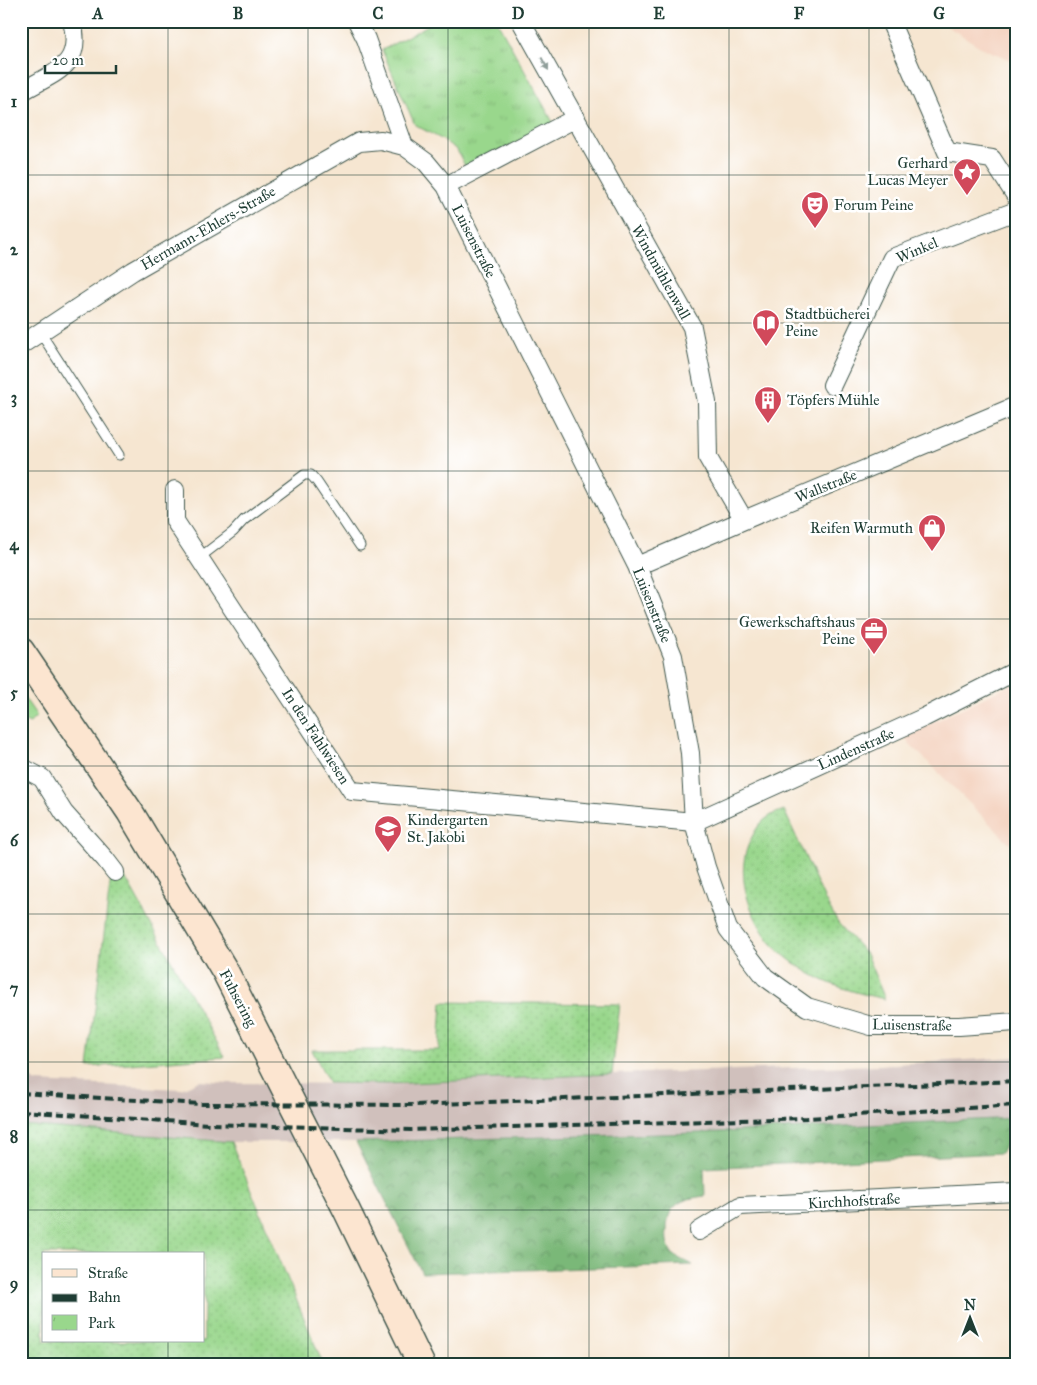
<svg xmlns="http://www.w3.org/2000/svg" width="1037" height="1385" font-family="'IM FELL Great Primer',serif">
	<defs>
		<pattern id="grass-dots" width="8" height="8" patternUnits="userSpaceOnUse" patternTransform="scale(1.25)"><rect width="8" height="8" fill="#99d78c"/><path d="M2 2h.1M6 6h.1" fill="none" stroke="#83b979" stroke-width="1.8" stroke-linecap="round"/></pattern>
		<pattern id="forest-crowns" width="20" height="18" patternUnits="userSpaceOnUse" patternTransform="scale(1.25)"><rect width="20" height="18" fill="#7ab878"/><path d="M2 6a3 3 0 1 1 6 0M12 15a3 3 0 1 1 6 0" fill="none" stroke="#639763"/></pattern>
		<pattern id="park-tufts" width="24" height="20" patternUnits="userSpaceOnUse" patternTransform="scale(1.25)"><rect width="24" height="20" fill="#99d78c"/><path d="M3 7l-1-3M5 7V3M7 7l1-3M15 17l-1-3M17 17v-4M19 17l1-3" fill="none" stroke="#83b979"/></pattern>
	</defs>
	<rect width="100%" height="100%" fill="#fff"/>
	<filter id="ink" filterUnits="userSpaceOnUse"><feTurbulence type="fractalNoise" baseFrequency=".02" numOctaves="2"/><feDisplacementMap in="SourceGraphic" scale="10" xChannelSelector="R" yChannelSelector="G"/><feConvolveMatrix kernelMatrix="1 2 1 2 8 2 1 2 1" color-interpolation-filters="sRGB"/></filter>
	<filter id="wash" filterUnits="userSpaceOnUse"><feTurbulence type="fractalNoise" baseFrequency=".0096" numOctaves="4" result="noise"/><feDisplacementMap in="SourceGraphic" scale="20" xChannelSelector="R" yChannelSelector="G"/><feGaussianBlur stdDeviation="1.12" result="paint"/><feColorMatrix in="noise" values="0 0 0 0 0 0 0 0 0 0 0 0 0 0 0 0 0 1.4 0 .05"/><feComposite in="paint" operator="in"/></filter>
	<g filter="url(#wash)">
		<rect width="100%" height="100%" fill="#f6e6d1"/>
		<path fill="#f4d3c0" d="M939,21H1016V62L982,48Z
			M1016,682V845L1010,844L903,737Z"/>
		<path fill="#d0c0bc" d="M1016,1057V1118L699,1133L356,1142H231L21,1125V1073L37,1082L181,1089L200,1081L230,1083L386,1084L612,1074L880,1065Z"/>
		<path fill="url(#grass-dots)" stroke="#5c8a60" fill-rule="evenodd" d="M784,810L825,900L838,923L866,954L885,999C856,993 825,985 800,967C789,960 776,950 768,939C748,911 734,872 751,839C755,831 759,823 767,818C772,814 779,812 784,810Z
			M111,876L125,877L225,1057L88,1067Z
			M442,1002L620,1004L612,1074L386,1084L329,1083L312,1050H439Z
			M21,1125L231,1142L323,1364H21ZM44,1254H204V1341H44Z"/>
		<path fill="url(#forest-crowns)" stroke="#4c7a56" d="M1016,1118V1126L1001,1153L704,1168L705,1196C682,1199 667,1204 667,1230C666,1239 667,1246 672,1253C677,1258 686,1262 693,1265L422,1273L356,1142L699,1133Z"/>
		<path fill="url(#park-tufts)" stroke="#5c8a60" d="M436,21H497L554,124L466,168L457,150L443,140L415,125L382,50Z
			M21,693L37,716L30,723L21,720Z"/>
	</g>
	<g filter="url(#ink)">
		<g fill="none" stroke-linecap="round" stroke-linejoin="round">
			<g stroke="#3f564c" stroke-width="11">
				<path id="lane" d="M40,332L119,455
					M199,558L233,532L244,520L304,475H311L317,482L360,546"/>
			</g>
			<g stroke="#3f564c" stroke-width="20">
				<path id="street" d="M357,21L366,39L404,146L426,162L446,186L637,566L673,656L690,753L694,822L706,867L728,929L765,977L807,1007L871,1026H959L1016,1022
					M521,21L692,327L707,402L708,458L744,520
					M890,21L947,152L992,159L1016,196
					M21,92C54,72 84,67 72,21
					M446,186L576,118
					M21,345L133,271L359,142L381,140L404,146
					M832,385L892,258L1016,211
					M175,490V521L352,791L694,822L925,717L1016,671
					M637,566L744,520L1016,406
					M21,767L42,778L64,813L105,859L115,872
					M699,1231L740,1206L1016,1192"/>
			</g>
			<g stroke="#3f564c" stroke-width="29">
				<path id="secondary" d="M21,651L130,812L225,971L346,1209L421,1364"/>
			</g>
			<use href="#lane" stroke="#fff" stroke-width="9"/>
			<use href="#street" stroke="#fff" stroke-width="18"/>
			<use href="#secondary" stroke="#fce5d0" stroke-width="26"/>
			<path stroke="#1f3d34" stroke-width="4" stroke-dasharray="8 4" stroke-linecap="butt" d="M21,1093L200,1104L414,1105L1016,1081
				M21,1111L209,1124L411,1130L807,1118L1016,1105"/>
		</g>
		<defs><path id="oneway-solid" d="M-6-.8H1V-3.2L6.5 0L1 3.2V.8H-6Z" transform="scale(1.25)"/></defs>
		<use fill="#8f9e9a" href="#oneway-solid" transform="translate(545 64) rotate(61)"/>
	</g>
	<path fill="none" stroke="#1f3d34" stroke-width="1" stroke-opacity="0.55" d="M168,21V1254M308,21V1364M448,21V1364M589,21V1364M729,21V1364M869,21V1364M21,175H1016M21,323H1016M21,471H1016M21,619H1016M21,766H1016M21,914H1016M21,1062H1016M21,1210H1016M168,1341V1364"/>
	<defs>
		<g id="sight-pin" transform="scale(1.4375)"><path d="M0 17L-7.5 6A9.5 9.5 0 1 1 7.5 6Z" fill="#d1495b" stroke="#fff"/><path d="M0-6L1.8-2.2L6-1.7L2.9 1.2L3.7 5.4L0 3.3L-3.7 5.4L-2.9 1.2L-6-1.7L-1.8-2.2Z" fill="#fff"/></g>
		<g id="theatre-pin" transform="scale(1.4375)"><path d="M0 17L-7.5 6A9.5 9.5 0 1 1 7.5 6Z" fill="#d1495b" stroke="#fff"/><path d="M-5-5.5Q0-4 5-5.5V0Q5 5 0 6Q-5 5-5 0ZM-3.3-2.5H-1v1.5H-3.3ZM1-2.5H3.3v1.5H1ZM-2.8 1Q0 5.5 2.8 1Z" fill="#fff"/></g>
		<g id="library-pin" transform="scale(1.4375)"><path d="M0 17L-7.5 6A9.5 9.5 0 1 1 7.5 6Z" fill="#d1495b" stroke="#fff"/><path d="M-6-4Q-3-5.5-.7-3.5V5Q-3 3-6 4ZM6-4Q3-5.5 .7-3.5V5Q3 3 6 4Z" fill="#fff"/></g>
		<g id="building-pin" transform="scale(1.4375)"><path d="M0 17L-7.5 6A9.5 9.5 0 1 1 7.5 6Z" fill="#d1495b" stroke="#fff"/><path d="M-4-6H4V6H1V3H-1V6H-4ZM-2.5-4.3h1.7v1.8h-1.7ZM.8-4.3h1.7v1.8H.8ZM-2.5-1h1.7V.8h-1.7ZM.8-1h1.7V.8H.8Z" fill="#fff"/></g>
		<g id="shop-pin" transform="scale(1.4375)"><path d="M0 17L-7.5 6A9.5 9.5 0 1 1 7.5 6Z" fill="#d1495b" stroke="#fff"/><path d="M-5-2.5h2.3a2.7 3.5 0 0 1 5.4 0H5L5.5 6h-11ZM-1.5-2.5h3a1.5 2.3 0 0 0-3 0Z" fill="#fff"/></g>
		<g id="office-pin" transform="scale(1.4375)"><path d="M0 17L-7.5 6A9.5 9.5 0 1 1 7.5 6Z" fill="#d1495b" stroke="#fff"/><path d="M-6-3h4V-5.5h4V-3h4V5H-6ZM-1-4.5V-3h2v-1.5ZM-6 0V1H6V0Z" fill="#fff"/></g>
		<g id="school-pin" transform="scale(1.4375)"><path d="M0 17L-7.5 6A9.5 9.5 0 1 1 7.5 6Z" fill="#d1495b" stroke="#fff"/><path d="M0-5L7-2L0 1L-7-2ZM-4 1L0 2.5L4 1V4Q0 6-4 4Z" fill="#fff"/></g>
	</defs>
	<g fill-rule="evenodd">
		<use href="#sight-pin" x="967" y="172"/>
		<use href="#theatre-pin" x="815" y="205"/>
		<use href="#library-pin" x="766" y="323"/>
		<use href="#building-pin" x="768" y="400"/>
		<use href="#shop-pin" x="932" y="528"/>
		<use href="#office-pin" x="874" y="631"/>
		<use href="#school-pin" x="388" y="829"/>
	</g>
	<g text-anchor="middle" dominant-baseline="central" stroke-width="5" stroke-linejoin="round" paint-order="stroke">
		<g font-size="15" fill="#1f3d34" stroke="#fff" text-anchor="start">
			<text x="948" y="163" text-anchor="end">Gerhard<tspan x="948" dy="17">Lucas Meyer</tspan></text>
			<text x="834" y="205">Forum Peine</text>
			<text x="785" y="314">Stadtbücherei<tspan x="785" dy="17">Peine</tspan></text>
			<text x="787" y="400">Töpfers Mühle</text>
			<text x="913" y="528" text-anchor="end">Reifen Warmuth</text>
			<text x="855" y="622" text-anchor="end">Gewerkschaftshaus<tspan x="855" dy="17">Peine</tspan></text>
			<text x="407" y="820">Kindergarten<tspan x="407" dy="17">St. Jakobi</tspan></text>
		</g>
		<g font-size="15" fill="#1f3d34" stroke="#fff">
			<text transform="translate(208 228) rotate(-30)">Hermann-Ehlers-Straße</text>
			<text transform="translate(474 241) rotate(63)">Luisenstraße</text>
			<text transform="translate(917 250) rotate(-23)">Winkel</text>
			<text transform="translate(661 272) rotate(61)">Windmühlenwall</text>
			<text transform="translate(826 486) rotate(-22)">Wallstraße</text>
			<text transform="translate(652 605) rotate(68)">Luisenstraße</text>
			<text transform="translate(316 736) rotate(57)">In den Fahlwiesen</text>
			<text transform="translate(856 749) rotate(-24)">Lindenstraße</text>
			<text transform="translate(238 998) rotate(62)">Fuhsering</text>
			<text transform="translate(912 1025) rotate(1)">Luisenstraße</text>
			<text transform="translate(854 1201) rotate(-3)">Kirchhofstraße</text>
		</g>
	</g>
	<rect width="1037" height="1385" fill="none" stroke="#fff" stroke-width="55"/>
	<rect x="42" y="1252" width="162" height="90" fill="#ffffff" stroke="#a5b1ae"/>
	<rect x="52" y="1269" width="25" height="8" fill="#fce5d0" stroke="#a5b1ae"/>
	<text x="88" y="1278" font-size="15" fill="#1f3d34">Straße</text>
	<rect x="52" y="1294" width="25" height="8" fill="#1f3d34" stroke="#a5b1ae"/>
	<text x="88" y="1302" font-size="15" fill="#1f3d34">Bahn</text>
	<rect x="52" y="1315" width="25" height="15" fill="url(#park-tufts)" stroke="#a5b1ae"/>
	<text x="88" y="1328" font-size="15" fill="#1f3d34">Park</text>
	<g transform="translate(970 1318)" stroke="#ffffff" stroke-width="4" paint-order="stroke">
	<path d="M0-4L9 19L0 12L-9 19Z" fill="#1f3d34"/>
	<text y="-8" font-size="14" font-weight="bold" text-anchor="middle" fill="#1f3d34">N</text>
	</g>
	<path d="M45 65v8h71v-8" fill="none" stroke="#1f3d34" stroke-width="2.5"/>
	<text x="52" y="65" font-size="15" fill="#1f3d34" stroke="#ffffff" stroke-width="4" paint-order="stroke">20 m</text>
	<rect x="28" y="28" width="982" height="1330" fill="none" stroke="#1f3d34" stroke-width="2"/>
	<g font-size="16" text-anchor="middle" font-weight="bold" fill="#1f3d34">
		<text x="98" y="19">A</text>
		<text x="238" y="19">B</text>
		<text x="378" y="19">C</text>
		<text x="518" y="19">D</text>
		<text x="659" y="19">E</text>
		<text x="799" y="19">F</text>
		<text x="939" y="19">G</text>
		<text x="14" y="107">1</text>
		<text x="14" y="255">2</text>
		<text x="14" y="403">3</text>
		<text x="14" y="550">4</text>
		<text x="14" y="698">5</text>
		<text x="14" y="846">6</text>
		<text x="14" y="994">7</text>
		<text x="14" y="1142">8</text>
		<text x="14" y="1289">9</text>
	</g>
</svg>
